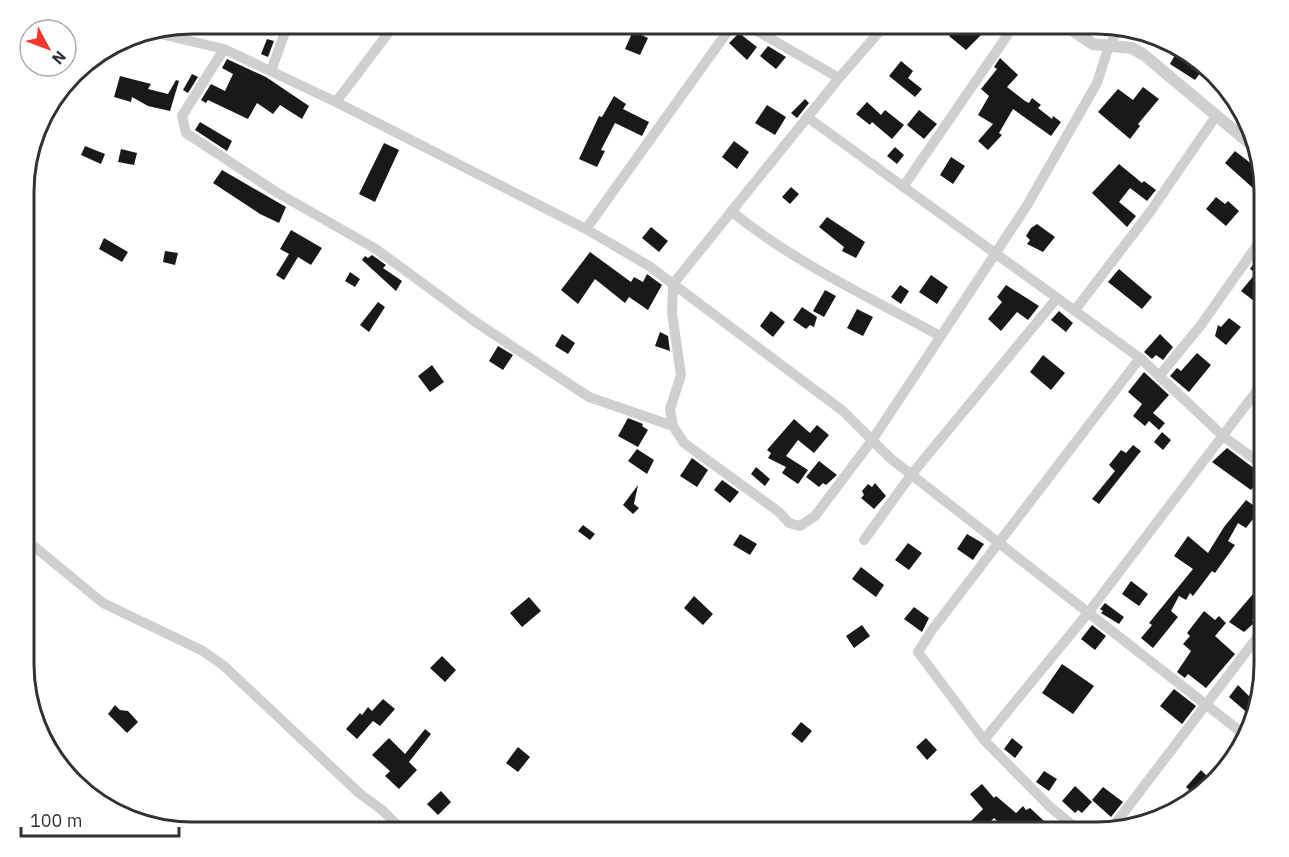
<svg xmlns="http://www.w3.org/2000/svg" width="1289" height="857" font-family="'IBM Plex Sans',sans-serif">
	<rect width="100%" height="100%" fill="#fff"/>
	<path fill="#191919" d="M959,24H968L981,35L966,50L949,36Z
		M633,31L648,38L640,55L625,49Z
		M739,33L757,47L747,60L729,43Z
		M267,39L274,41L268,57L261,54Z
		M1162,44L1191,53L1198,60L1193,67L1201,72L1195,80L1170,64L1175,55L1161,47Z
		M768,46L786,57L776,69L760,56Z
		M1000,58L1018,75L1007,87L1025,101L1029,103L1032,98L1041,105L1038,108L1052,119L1053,116L1061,122L1051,136L1013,109L999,133L1002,135L988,150L978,141L993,124L978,115L989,96L981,89L997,69L994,67Z
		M227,59L266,77L309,106L302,119L280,105L273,114L257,103L248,119L208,100L206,103L201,100L211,84L225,91L233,74L222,68Z
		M901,61L913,71L908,78L922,89L915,97L889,76Z
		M192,74L198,77L188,93L183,90Z
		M120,76L151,84L148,89L168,94L176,80L179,81L170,111L148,106L132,97L131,102L114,97Z
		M1143,87L1159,99L1138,124L1140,126L1130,139L1098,112L1118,89L1133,100Z
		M614,96L626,104L623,109L649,122L642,136L615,123L601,150L605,151L597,167L579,159L599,116L602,117Z
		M805,99L809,103L797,118L791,113Z
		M867,102L881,115L885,110L904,125L892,139L872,122L870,125L856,114Z
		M767,105L786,117L775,135L755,123Z
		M919,110L937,124L924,139L907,125Z
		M200,122L232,141L227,151L195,130Z
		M734,141L749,152L737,169L722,157Z
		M384,143L399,150L375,202L359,194Z
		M85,146L105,154L101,164L81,155Z
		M895,147L904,155L897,164L887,156Z
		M121,149L137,153L134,165L118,162Z
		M1235,151L1262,172L1265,181L1259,188L1256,186L1254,189L1225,163Z
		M951,157L965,166L953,184L940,175Z
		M1119,164L1142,183L1144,181L1156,190L1147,201L1130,188L1119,202L1136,216L1127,227L1092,193Z
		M222,170L286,207L279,223L260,214L213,183Z
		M791,187L799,194L790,204L782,197Z
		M1216,197L1225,204L1228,201L1239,211L1226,226L1206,209Z
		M827,217L865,242L856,258L842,251L844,247L819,227Z
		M1037,224L1055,237L1043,252L1027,244L1030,240L1026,236L1031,228Z
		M651,227L668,241L659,252L642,238Z
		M291,230L322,248L311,265L298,257L284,280L276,275L289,254L280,249Z
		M104,238L128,252L122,262L99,249Z
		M165,251L178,253L175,265L163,262Z
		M590,252L631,282L634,277L643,282L647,274L662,285L648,310L629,297L625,303L595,279L578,304L561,290Z
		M372,255L386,265L383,268L402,281L396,291L362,260L365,256L368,258Z
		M1256,260L1262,265L1265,262V288L1254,301L1241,291L1256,273L1250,269Z
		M1119,269L1152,297L1142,309L1108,282Z
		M350,272L360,279L355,287L345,281Z
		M931,275L948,287L937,304L919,292Z
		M900,285L909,291L901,304L891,297Z
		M1006,285L1039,306L1028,320L1017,312L1001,331L988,319L1002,302L997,297Z
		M825,290L836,296L824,317L813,311Z
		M378,302L385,307L369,332L360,325Z
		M802,307L817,317L814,327L810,325L806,329L793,320Z
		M857,309L873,317L863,336L847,328Z
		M771,311L785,322L773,337L760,326Z
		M1059,311L1073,323L1066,332L1051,320Z
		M1229,318L1241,327L1226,345L1215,336L1218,325L1221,327Z
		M660,332L668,336L670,351L655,346Z
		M562,334L575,343L568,354L555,346Z
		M1160,334L1173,347L1163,360L1156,355L1152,359L1144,352Z
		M498,346L513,355L503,370L489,361Z
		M1197,353L1211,365L1189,392L1170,376L1177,368L1181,371Z
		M1043,355L1065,373L1051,390L1030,372Z
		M432,365L444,382L430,392L418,376Z
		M1144,372L1169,395L1153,413L1165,423L1159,430L1149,421L1145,426L1133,416L1142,404L1128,392Z
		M1265,400V424L1254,417Z
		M628,418L643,424L642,426L648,430L638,447L618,436Z
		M794,419L810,433L817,425L829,435L814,453L798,440L786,456L808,470L798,484L782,473L786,467L768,458L771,453L767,450Z
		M1162,432L1171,440L1163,450L1154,442Z
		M1133,445L1141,451L1099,504L1092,499L1115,471L1109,465L1121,450L1126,453Z
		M1227,448L1259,472L1257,476L1260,478L1251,490L1212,462Z
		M637,449L654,460L647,474L628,461Z
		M692,458L708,470L697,487L680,476Z
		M819,461L837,475L826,485L823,483L819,487L806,477Z
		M756,467L770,479L765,486L751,474Z
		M722,480L739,492L730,503L714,490Z
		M875,483L886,496L874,509L861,498L864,495L862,491L868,484L872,487Z
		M638,485L634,504L639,508L633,514L623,505Z
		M1246,500L1260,510L1246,528L1238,523L1228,541L1235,545L1215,573L1212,571L1193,596L1190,593L1186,600L1179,596L1171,611L1178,617L1153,648L1141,638L1152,625L1149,623L1193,569L1174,556L1188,536L1208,553L1224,527Z
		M583,525L595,534L590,540L578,531Z
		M740,534L757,544L750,555L733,545Z
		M967,534L984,544L973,560L957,549Z
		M908,543L922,553L909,570L895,560Z
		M861,567L884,585L876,597L852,579Z
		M1265,580V607L1252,620L1254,623L1244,632L1229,622Z
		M1131,581L1148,594L1139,606L1122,594Z
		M694,596L713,614L703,625L684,608Z
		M529,597L541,611L522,627L510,613Z
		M1105,603L1124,617L1119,624L1101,613L1103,611L1100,609Z
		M914,607L929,618L922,632L904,619Z
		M1204,611L1215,620L1219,616L1226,623L1215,636L1235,654L1206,688L1188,674L1185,678L1177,672L1191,651L1183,644L1190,636L1187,633Z
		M862,625L870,636L854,648L846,636Z
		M1092,625L1106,636L1095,650L1081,639Z
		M442,656L456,670L445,682L430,668Z
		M1062,664L1094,686L1073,714L1042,693Z
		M1238,685L1251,698L1261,686L1251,716L1229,697Z
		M1174,689L1196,706L1182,724L1160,706Z
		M383,699L395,709L380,726L373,721L357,739L346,729L360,713L362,715L368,707L372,711Z
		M115,705L120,710L128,711L138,722L127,733L108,714Z
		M801,722L812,731L802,743L791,734Z
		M425,729L431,734L409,762L417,770L399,789L385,776L390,771L372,755L389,738L405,754Z
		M926,738L937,750L927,760L916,747Z
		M1012,738L1023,747L1015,758L1004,749Z
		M518,747L530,757L518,772L506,763Z
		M1201,770L1212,781L1196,796L1186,787Z
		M1044,771L1057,779L1049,791L1036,782Z
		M982,784L994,798L996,796L1016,813L1023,806L1026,810L1030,808L1057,833H1010L994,818L979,833H968L964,828L983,809L970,794Z
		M1075,786L1092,802L1082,813L1078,810L1075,813L1062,801Z
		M1103,787L1123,802L1111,817L1092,800Z
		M441,791L451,802L438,815L427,804Z"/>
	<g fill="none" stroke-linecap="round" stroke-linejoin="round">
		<path stroke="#cfcfcf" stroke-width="10" d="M745,24L839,78
			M886,24L839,78L673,284L672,313L681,375L670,409L673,426L684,443L779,512L789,523L800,526L815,516L873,439L1026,207L1097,83L1109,46L1118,30
			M152,32L224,49L336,102L586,229L649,266L843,411L890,458L1245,735
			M224,49L182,116L186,133L276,192L376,249L474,321L589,397L673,426
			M271,71L288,24
			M336,102L395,24
			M807,117L1140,358L1223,436L1265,467
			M903,187L1015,24
			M731,211C795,263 869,297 940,336
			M586,229L733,24
			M1075,310L1150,212L1216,116
			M1160,375L1201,325L1265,234
			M25,539L103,603L203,651L224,666L359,793L382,810L405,833
			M864,540L911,475L1057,298
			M984,740L1088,613L1265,380
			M1109,832L1265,627
			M1082,833L1050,807L984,740L918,652L932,630L1140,358"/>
		<path stroke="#cfcfcf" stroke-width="12" d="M1063,24L1093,44L1132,48L1144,55L1254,147"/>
	</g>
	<path d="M0 0H1289V857H0ZM192 34H1096A158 158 0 0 1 1254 192V664A158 158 0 0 1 1096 822H192A158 158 0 0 1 34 664V192A158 158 0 0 1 192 34Z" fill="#fff" fill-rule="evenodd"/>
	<path fill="none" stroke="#323232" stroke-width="3" d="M192 34H1096A158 158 0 0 1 1254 192V664A158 158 0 0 1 1096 822H192A158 158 0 0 1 34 664V192A158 158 0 0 1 192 34Z"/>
	<g transform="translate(48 48) rotate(131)"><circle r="28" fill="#ffffff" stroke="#adadad" stroke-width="1.5"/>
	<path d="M0-4.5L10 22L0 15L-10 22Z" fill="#ef392d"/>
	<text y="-9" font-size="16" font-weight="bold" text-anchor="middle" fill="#323232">N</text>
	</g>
	<path d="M21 827v9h158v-9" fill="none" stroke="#323232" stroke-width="3"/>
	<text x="30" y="827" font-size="18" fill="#323232" stroke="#ffffff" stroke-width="4.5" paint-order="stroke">100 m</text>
</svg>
